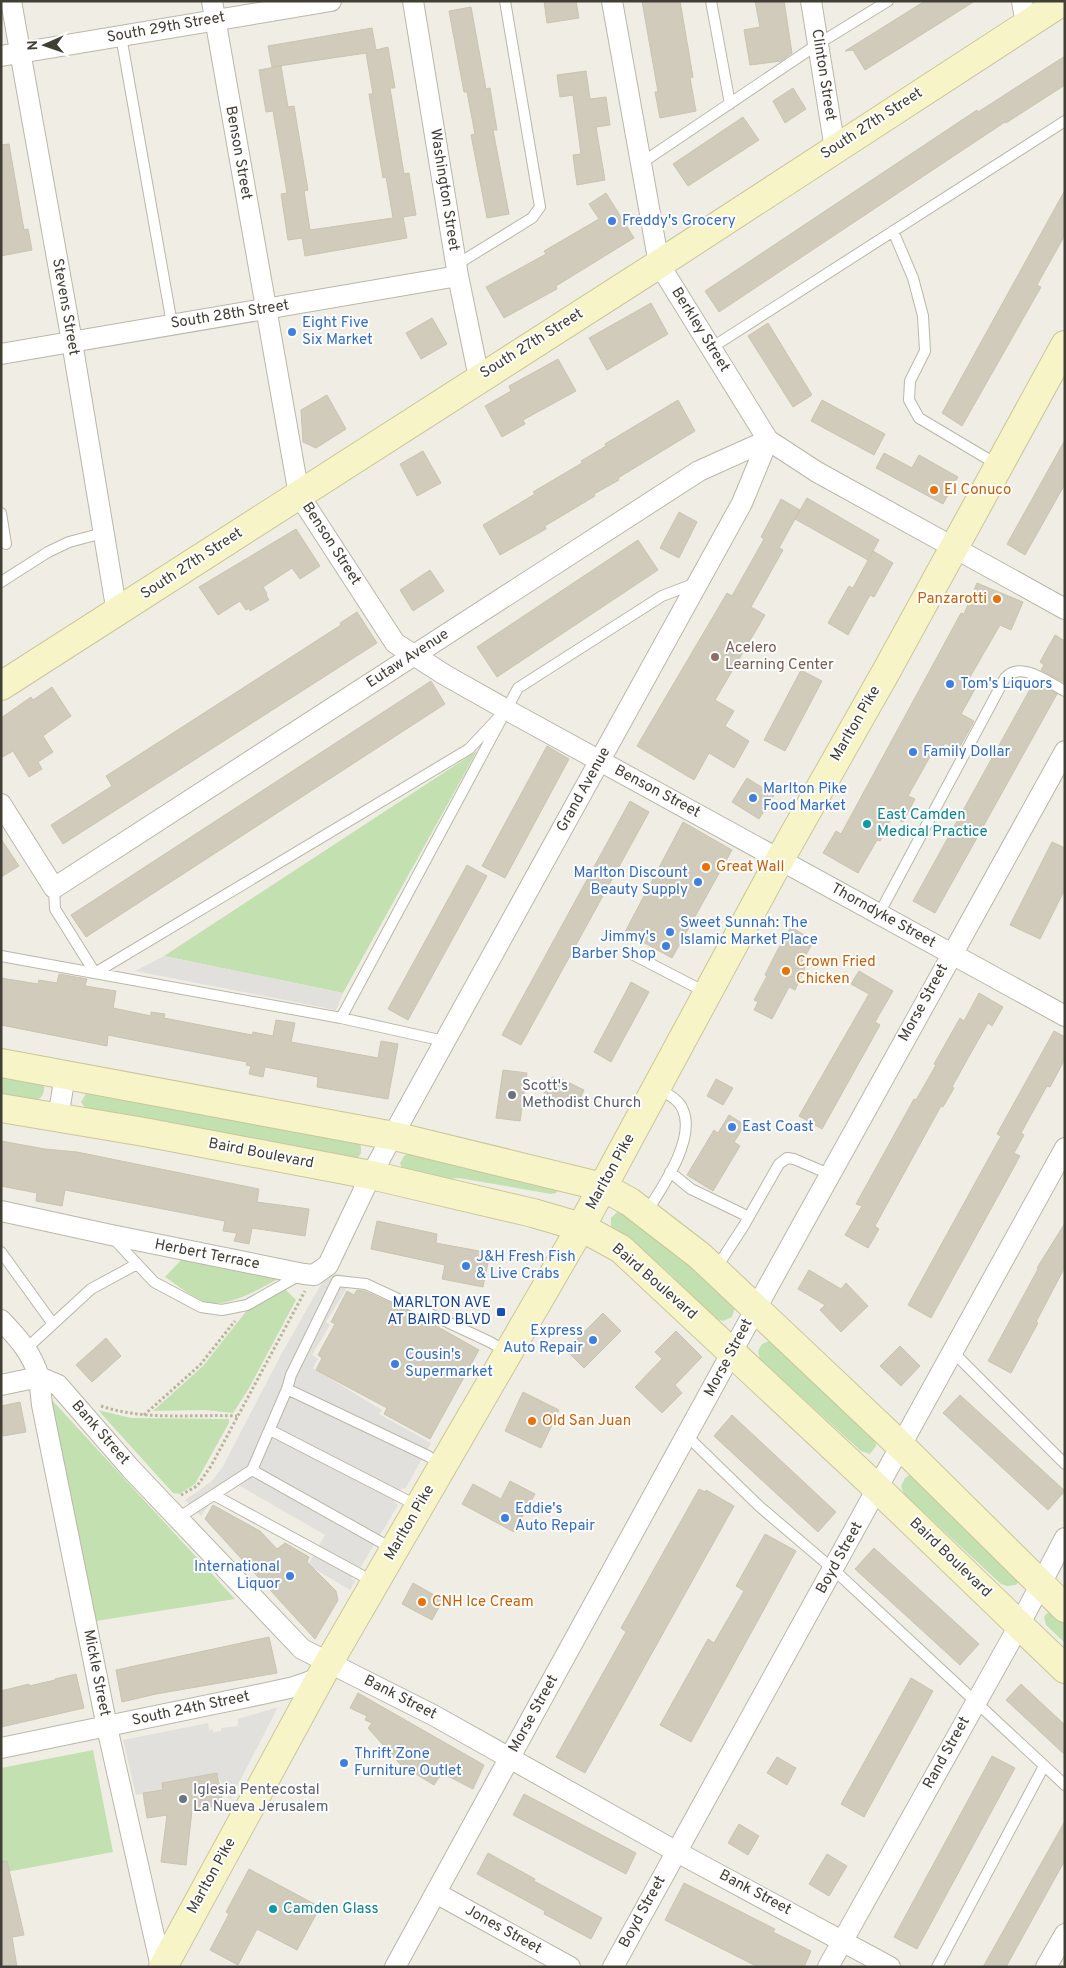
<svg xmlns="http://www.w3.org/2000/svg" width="1066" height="1968" font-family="Overpass,sans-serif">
	<rect width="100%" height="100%" fill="#f0eee4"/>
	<path fill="#c3e0b1" d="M477,751L343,993L164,956Z
		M1,1072L44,1083C47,1111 18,1099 1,1095Z
		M87,1092L356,1141L361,1146V1153L357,1159L86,1109L81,1102Z
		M411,1152L559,1188L556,1193L551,1194L459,1178L445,1179L403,1171L400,1163L404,1156Z
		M617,1212H623L680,1253L735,1308L732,1317L723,1321L714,1318L666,1270L637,1246L614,1230L611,1225V1218Z
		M181,1260H197L284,1276C262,1287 224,1312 201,1300C188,1294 177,1285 165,1277Z
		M284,1288L296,1300L248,1390L233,1413L205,1410L153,1411L203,1366L248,1309Z
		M769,1341L777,1343L875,1436L876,1446L870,1454L861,1451L760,1360L758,1351L762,1344Z
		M51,1399L235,1599L96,1621Z
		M98,1410L131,1418L229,1419V1423L195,1484L179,1494L173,1493Z
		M911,1474L1021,1578L1016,1585L1007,1586L1001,1584L904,1494L901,1486L905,1478Z
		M1058,1610L1065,1614V1643L1046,1625L1044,1617L1049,1611Z
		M93,1750L113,1852L1,1873V1768Z"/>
	<path fill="#e1e0dc" d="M164,956L343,993L336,1010L135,971Z
		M328,1272L360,1278L354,1289L348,1286L326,1322L330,1325L312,1355L318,1359L313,1368L382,1410L379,1414L431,1443L405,1489L402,1488L394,1502L398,1505L360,1568L358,1567L351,1578L355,1581L350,1590L308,1565L325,1535L240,1486H232L211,1502L201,1516L185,1500L211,1482L222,1468L283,1351Z
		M278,1707L230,1800L217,1774L163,1790L136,1795L123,1740L208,1723L209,1730L213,1729V1732L221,1731V1728L238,1726V1719Z"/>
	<path fill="#d0cbbb" stroke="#cac4af" d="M544,1H576L579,18L547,23Z
		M642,1H680L693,77L690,78L696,111L660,118L655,92H658Z
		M755,1H784L792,53L781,61L750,65L744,30L760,27Z
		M925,1H975L865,70L853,50L845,51Z
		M471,7L486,89L490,88L497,130H493L509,214L487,218L471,135L475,134L467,92H464L449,11Z
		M372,28L376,50L388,47L395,88H390L404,174L409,173L416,215L403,217L407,238L305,256L302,238L288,240L281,194L287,193L273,111L266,112L259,70L281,66L288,107L294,106L308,190L304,191L310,230L393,218L386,177L383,178L369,94H373L366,53L272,67L268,46Z
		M1065,56V85L1006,123L1005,122L719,312L705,291L977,110L978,112Z
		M586,71L590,99L606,97L610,125L596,127L605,180L577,185L573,155L581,154L573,95L560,97L557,75Z
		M793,88L806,109L785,123L773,101Z
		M743,117L759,140L688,186L673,164Z
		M9,144L24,230L28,229L32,250L1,256V145Z
		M1065,190V235L1037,285L1041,287L962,426L942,413Z
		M606,193L634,238L556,286L557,289L504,318L486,287L546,254L544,251L599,219L589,204Z
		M651,303L668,334L607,370L589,338Z
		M432,318L447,344L421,359L406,333Z
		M768,323L812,395L793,407L748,336Z
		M558,359L576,391L523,420L525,424L502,437L485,406L511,391L509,386Z
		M327,395L346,429L316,448L303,442L301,410Z
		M678,400L695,431L618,478L619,480L594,494L595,496L545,526L546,529L500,555L483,525L535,494L533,492L582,463L581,461L606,446L605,444Z
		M822,400L885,434L874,455L811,421Z
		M1065,440V484L1025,555L1007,544Z
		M423,451L441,483L417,496L400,464Z
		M884,453L912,468L919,455L958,477L943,504L876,468Z
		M807,498L879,540L868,560L795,519Z
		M781,499L800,510L779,548L783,550L751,607L765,615L715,700L734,711L725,726L749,741L734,768L709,753L694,780L637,746L727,593L732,596L764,539L761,537Z
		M679,512L697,522L679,558L660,548Z
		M296,529L320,566L300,579L292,568L263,587L267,594L266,595L269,600L250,611L249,608L246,610L240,601L218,615L199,587Z
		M638,540L658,570L497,677L477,647Z
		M873,551L893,563L874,597L870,595L848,635L828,623L849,586L853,588Z
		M430,570L444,591L413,611L400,590Z
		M977,583L1023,602L1011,630L1000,625L966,684L975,689L961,714L974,721L958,750L945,743L938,756L932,753L908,796L915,799L903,822L892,817L880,841L877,840L858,873L823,853L836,831L841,834L961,613L964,614Z
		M357,612L377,643L63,844L51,825L112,786L106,776L341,625L340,623Z
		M1055,635L1065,641V680L1063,682L1041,670L1044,665L1040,662Z
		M801,670L822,681L785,751L764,740Z
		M431,681L445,704L86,937L71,915Z
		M1034,682L1057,694L935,913L913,901Z
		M52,687L71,716L43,736L53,752L38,762L42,769L29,777L13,751L1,758V718L31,697L33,700Z
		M547,746L569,759L505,878L482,866Z
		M747,778L774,795L759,819L732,802Z
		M630,801L649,812L521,1045L502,1035Z
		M683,822L732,850L672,958L625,932Z
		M1,839L19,866L1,877Z
		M1052,842L1065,848V889L1040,939L1010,925Z
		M467,865L487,876L408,1020L388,1009Z
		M791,927L814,941L801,963L806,966L795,990L789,987L772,1019L754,1010L758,1002L754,1000L767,976L765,975L777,951Z
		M859,971L893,991L875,1022L880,1025L822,1129L799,1116L869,994L851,984Z
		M59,974L87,979L85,986L116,991L113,1008L151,1016V1012L165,1014L164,1018L252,1035L253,1032L273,1036L276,1020L295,1023L291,1042L378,1058L381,1041L398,1044L388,1099L317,1087L318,1077L265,1067L263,1077L249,1074L251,1066L246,1065L247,1062L143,1042L108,1035L107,1046L1,1025V978L38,984L39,980L57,983Z
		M631,982L649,992L611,1062L594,1052Z
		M979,993L1003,1007L992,1026L988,1023L968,1058L952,1087L954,1088L943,1107L941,1106L875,1226L879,1229L868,1248L845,1235L862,1206L856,1204L914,1099L916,1100L936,1065L934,1064L960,1018L964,1021Z
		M1054,1031L1065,1037V1059L1050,1087L1047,1086L1021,1133L1024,1135L1014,1153L1020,1156L931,1318L908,1305L1001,1136L997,1134Z
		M503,1070L527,1073L520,1121L496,1118Z
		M552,1077L559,1078L584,1090L579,1101L564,1106L542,1098Z
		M716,1079L733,1088L723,1105L707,1096Z
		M729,1115L745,1125L734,1142L740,1146L713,1191L687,1175L714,1130L718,1133Z
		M1,1141L45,1149L77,1152L259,1189L257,1202L309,1209L305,1236L252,1228L249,1244L234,1241L237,1233L223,1231L225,1221L65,1190L62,1206L36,1201L37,1193L1,1186Z
		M377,1221L437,1234L436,1243L490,1253L483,1287L442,1279L445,1265L371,1249Z
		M1065,1223V1267L1036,1322L1038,1323L1011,1373L988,1361L1038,1269L1037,1268Z
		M809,1270L841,1289L846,1283L868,1306L841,1332L820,1310L825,1305L798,1289Z
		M357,1290L364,1291L415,1314L479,1350L430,1439L384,1414L387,1408L316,1370L322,1358L318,1355L335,1324L331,1322L347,1291L354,1295Z
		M603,1313L621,1331L584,1368L566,1350Z
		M676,1331L702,1357L675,1385L682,1393L662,1413L635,1387L662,1359L655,1352Z
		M106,1338L121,1356L92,1382L76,1365Z
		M900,1346L920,1366L901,1386L880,1366Z
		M523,1392L559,1410L541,1448L505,1431Z
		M960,1395L1065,1491L1048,1510L943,1413Z
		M20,1402L26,1432L3,1436L1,1406Z
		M732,1415L836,1512L818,1532L714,1436Z
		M510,1481L535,1494L514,1532L462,1504L473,1484L501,1499Z
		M699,1489L705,1492L706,1490L734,1506L585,1773L556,1757L626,1632L621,1628Z
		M213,1505L260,1531L277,1549L285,1543L309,1557L307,1562L336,1591L338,1600L315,1639L205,1519Z
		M765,1534L796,1551L691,1742L660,1725L708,1639L714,1643L744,1591L736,1586Z
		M874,1548L979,1644L960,1665L855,1569Z
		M413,1583L443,1600L432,1620L402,1604Z
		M269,1637L277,1673L156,1694L122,1702L116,1670Z
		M76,1674L84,1708L1,1727V1691L29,1684V1686L55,1680V1679Z
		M911,1678L933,1691L864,1817L841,1804Z
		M1021,1684L1065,1725V1755L1006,1700Z
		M358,1693L484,1765L473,1789L442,1773L434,1785L401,1765L368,1728L372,1723L365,1720L367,1716L350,1708Z
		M992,1756L1015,1768L917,1949L894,1937Z
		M777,1757L796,1768L787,1785L767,1773Z
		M217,1773L223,1805L192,1810L186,1865L161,1862L167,1815L147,1818L143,1793L163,1790L162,1783Z
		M524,1794L636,1853L626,1874L513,1815Z
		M1065,1821V1860L1006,1967H983Z
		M739,1824L759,1836L748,1855L728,1843Z
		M488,1853L535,1879L534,1881L602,1918L591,1939L544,1914L545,1911L477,1874Z
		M827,1854L847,1866L829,1896L809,1884Z
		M7,1861L24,1935L12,1937L17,1967H1V1862Z
		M249,1869L320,1907L297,1950L257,1929L238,1965L210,1950L229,1914L226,1912Z
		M684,1883L775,1929L773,1932L811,1951L804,1967H758L665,1920Z"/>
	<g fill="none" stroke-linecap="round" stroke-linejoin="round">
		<g stroke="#bab7a8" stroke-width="12">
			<path id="lane" d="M711,1L730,104
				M121,36L172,324
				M640,164L818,44L888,1
				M893,231L913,278L923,316L925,351L910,381L909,400L919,418L998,465
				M456,265L532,218L540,207L505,1
				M711,348L1065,121
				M1,513L6,544
				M1,582L48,552L69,542L103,533
				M54,888L55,909L95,973
				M879,914L1005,678C1021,660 1049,683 1065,691
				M632,954L707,993
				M1,956L341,1018L444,1041
				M95,973L469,749L498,718
				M341,1018L518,688L662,596L696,583
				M670,1172L691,1189L749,1217
				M646,1213C661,1189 696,1140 683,1110C679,1099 667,1094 657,1088
				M113,1238L154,1282L201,1307L222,1310L247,1305L300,1275
				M1,1252L53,1324
				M715,1270L743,1227L779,1164L787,1158L794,1159L829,1174
				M27,1348L91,1289L137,1264
				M953,1352L1065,1464
				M287,1389L428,1456L441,1465
				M270,1430L418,1506
				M686,1435L759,1506L833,1569L1065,1785
				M214,1495L374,1582
				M178,1518L252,1470
				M393,1549L252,1470L287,1389L291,1375L337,1281L366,1284L490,1342L507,1352
				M937,1967L1044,1766"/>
		</g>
		<g stroke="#bab7a8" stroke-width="22">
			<path id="street" d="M11,1L72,342L117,613
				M212,1L299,495L395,643L445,675L507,710L1065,1016
				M413,1L458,276L479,378
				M612,1L659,264L768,440L817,472L1065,609
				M811,1L835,149
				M1022,1L1026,25
				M1,56L331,1
				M1,354L458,276
				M1,804L54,888L699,471L768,440
				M58,1118L65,1075
				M1,1211L111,1235L304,1274L314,1275L328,1265L371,1175L742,503L768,440
				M1,1320C18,1338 32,1353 39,1377L58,1385L131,1469L302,1649L433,1715L677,1852L890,1967
				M1,1385L39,1377L42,1405L107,1727L161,1967
				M1,1748L262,1694L294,1687L320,1678
				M436,1893L570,1967
				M395,1967L744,1330L1065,751
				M613,1967L1065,1148
				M828,1967L1016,1631L1065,1538
				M1046,1967L1065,1934"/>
		</g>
		<g stroke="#cac699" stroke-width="30">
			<path id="secondary" d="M1,686L659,264L1063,1
				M1,1063L394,1136L603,1187L630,1202L700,1256L901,1446L1065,1608
				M1,1108L144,1132L371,1175L533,1213L581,1227L621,1249L878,1489L1065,1669
				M163,1967L325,1669L581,1227L780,859L887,670L1065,345"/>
		</g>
		<path stroke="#bab49b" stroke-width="3" stroke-dasharray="2.5 2.5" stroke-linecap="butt" d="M101,1406C145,1421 192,1414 237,1416
			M144,1415L200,1365L235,1321
			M181,1495L197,1486L211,1466L305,1291"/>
		<use href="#lane" stroke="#fff" stroke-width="10"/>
		<use href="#street" stroke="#fff" stroke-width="20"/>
		<use href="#secondary" stroke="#f7f4c7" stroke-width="28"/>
	</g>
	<g fill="#3f7fe0" stroke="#fff" stroke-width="2">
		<circle cx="612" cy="221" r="5"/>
		<circle cx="292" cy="332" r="5"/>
		<circle cx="950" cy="684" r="5"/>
		<circle cx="913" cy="752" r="5"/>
		<circle cx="753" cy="798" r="5"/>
		<circle cx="698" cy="882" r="5"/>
		<circle cx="670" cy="932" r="5"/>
		<circle cx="666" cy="946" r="5"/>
		<circle cx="732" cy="1127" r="5"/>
		<circle cx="466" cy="1266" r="5"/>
		<circle cx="593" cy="1340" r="5"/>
		<circle cx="395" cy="1364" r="5"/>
		<circle cx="505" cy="1518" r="5"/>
		<circle cx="290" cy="1576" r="5"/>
		<circle cx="344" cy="1763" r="5"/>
	</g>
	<g fill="#e8710a" stroke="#fff" stroke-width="2">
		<circle cx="934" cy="490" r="5"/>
		<circle cx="997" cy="599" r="5"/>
		<circle cx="706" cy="867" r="5"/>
		<circle cx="786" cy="971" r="5"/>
		<circle cx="532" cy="1421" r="5"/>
		<circle cx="422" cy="1602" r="5"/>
	</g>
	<circle fill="#8d6e63" stroke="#fff" stroke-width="2" cx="715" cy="657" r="5"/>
	<g fill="#0f9aa8" stroke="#fff" stroke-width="2">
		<circle cx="867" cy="824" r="5"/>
		<circle cx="273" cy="1909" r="5"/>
	</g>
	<g fill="#6b7280" stroke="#fff" stroke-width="2">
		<circle cx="512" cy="1095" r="5"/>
		<circle cx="183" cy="1799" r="5"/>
	</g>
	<rect fill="#1a4fb4" stroke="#fff" stroke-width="2" x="496" y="1307" width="10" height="10" rx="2.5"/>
	<g text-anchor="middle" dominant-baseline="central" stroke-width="4" stroke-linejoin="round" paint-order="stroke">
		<g font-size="15" fill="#413e35" stroke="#fff">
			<text transform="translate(166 28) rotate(-10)">South 29th Street</text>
			<text transform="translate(823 75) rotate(81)">Clinton Street</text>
			<text transform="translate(872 124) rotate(-33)">South 27th Street</text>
			<text transform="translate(238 153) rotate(80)">Benson Street</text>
			<text transform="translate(444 190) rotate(81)">Washington Street</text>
			<text transform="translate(65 307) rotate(80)">Stevens Street</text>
			<text transform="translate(230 315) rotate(-9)">South 28th Street</text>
			<text transform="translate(700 330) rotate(58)">Berkley Street</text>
			<text transform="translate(532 344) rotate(-32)">South 27th Street</text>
			<text transform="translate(331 544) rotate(57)">Benson Street</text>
			<text transform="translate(192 564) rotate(-33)">South 27th Street</text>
			<text transform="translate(408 659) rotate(-33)">Eutaw Avenue</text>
			<text transform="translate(856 724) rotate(-60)">Marlton Pike</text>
			<text transform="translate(584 790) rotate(-61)">Grand Avenue</text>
			<text transform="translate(657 792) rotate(28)">Benson Street</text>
			<text transform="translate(883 916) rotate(29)">Thorndyke Street</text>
			<text transform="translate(924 1003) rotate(-61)">Morse Street</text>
			<text transform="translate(261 1154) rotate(11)">Baird Boulevard</text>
			<text transform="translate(611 1172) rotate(-61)">Marlton Pike</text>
			<text transform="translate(207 1255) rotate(11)">Herbert Terrace</text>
			<text transform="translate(654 1282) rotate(41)">Baird Boulevard</text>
			<text transform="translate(729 1358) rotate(-62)">Morse Street</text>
			<text transform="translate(100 1433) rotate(49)">Bank Street</text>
			<text transform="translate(410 1523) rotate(-60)">Marlton Pike</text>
			<text transform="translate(840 1558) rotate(-61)">Boyd Street</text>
			<text transform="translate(950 1558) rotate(44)">Baird Boulevard</text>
			<text transform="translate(96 1673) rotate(79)">Mickle Street</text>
			<text transform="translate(400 1698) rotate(27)">Bank Street</text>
			<text transform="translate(191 1709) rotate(-12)">South 24th Street</text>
			<text transform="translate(534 1714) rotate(-61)">Morse Street</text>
			<text transform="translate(947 1753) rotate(-61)">Rand Street</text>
			<text transform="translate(212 1876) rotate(-61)">Marlton Pike</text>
			<text transform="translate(755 1893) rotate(28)">Bank Street</text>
			<text transform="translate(643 1912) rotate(-61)">Boyd Street</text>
			<text transform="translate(503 1930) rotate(29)">Jones Street</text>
		</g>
		<g font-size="15" fill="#366cbe" stroke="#fff" text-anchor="start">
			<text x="622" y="221">Freddy's Grocery</text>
			<text x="302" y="323">Eight Five<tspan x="302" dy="17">Six Market</tspan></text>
			<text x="960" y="684">Tom's Liquors</text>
			<text x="923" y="752">Family Dollar</text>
			<text x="763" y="789">Marlton Pike<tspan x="763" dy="17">Food Market</tspan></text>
			<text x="688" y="873" text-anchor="end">Marlton Discount<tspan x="688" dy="17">Beauty Supply</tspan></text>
			<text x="680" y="923">Sweet Sunnah: The<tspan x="680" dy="17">Islamic Market Place</tspan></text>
			<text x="656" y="937" text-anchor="end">Jimmy's<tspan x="656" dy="17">Barber Shop</tspan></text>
			<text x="742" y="1127">East Coast</text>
			<text x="476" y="1257">J&amp;H Fresh Fish<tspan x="476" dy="17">&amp; Live Crabs</tspan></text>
			<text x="583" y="1331" text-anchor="end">Express<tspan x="583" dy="17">Auto Repair</tspan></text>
			<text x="405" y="1355">Cousin's<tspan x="405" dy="17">Supermarket</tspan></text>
			<text x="515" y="1509">Eddie's<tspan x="515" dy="17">Auto Repair</tspan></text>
			<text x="280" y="1567" text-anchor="end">International<tspan x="280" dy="17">Liquor</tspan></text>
			<text x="354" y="1754">Thrift Zone<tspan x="354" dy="17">Furniture Outlet</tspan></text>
		</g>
		<g font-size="15" fill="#c56008" stroke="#fff" text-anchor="start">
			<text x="944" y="490">El Conuco</text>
			<text x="987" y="599" text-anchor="end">Panzarotti</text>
			<text x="716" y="867">Great Wall</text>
			<text x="796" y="962">Crown Fried<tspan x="796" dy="17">Chicken</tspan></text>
			<text x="542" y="1421">Old San Juan</text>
			<text x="432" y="1602">CNH Ice Cream</text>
		</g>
		<g font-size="15" fill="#785e54" stroke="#fff" text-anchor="start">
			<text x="725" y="648">Acelero<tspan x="725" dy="17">Learning Center</tspan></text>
		</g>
		<g font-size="15" fill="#0d838f" stroke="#fff" text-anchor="start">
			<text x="877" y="815">East Camden<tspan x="877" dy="17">Medical Practice</tspan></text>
			<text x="283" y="1909">Camden Glass</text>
		</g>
		<g font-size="15" fill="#5b616d" stroke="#fff" text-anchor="start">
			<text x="522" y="1086">Scott's<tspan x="522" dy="17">Methodist Church</tspan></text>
			<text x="193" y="1790">Iglesia Pentecostal<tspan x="193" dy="17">La Nueva Jerusalem</tspan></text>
		</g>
		<g font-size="15" fill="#164399" stroke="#fff" text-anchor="end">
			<text x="491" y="1303">MARLTON AVE<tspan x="491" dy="17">AT BAIRD BLVD</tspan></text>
		</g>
	</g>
	<rect width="1066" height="1968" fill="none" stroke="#413e35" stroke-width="5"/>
	<g transform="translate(45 45) rotate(268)" stroke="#ffffff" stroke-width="4" paint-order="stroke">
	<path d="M0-4L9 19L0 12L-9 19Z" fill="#413e35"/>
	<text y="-8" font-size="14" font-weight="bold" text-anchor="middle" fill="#413e35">N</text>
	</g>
</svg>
